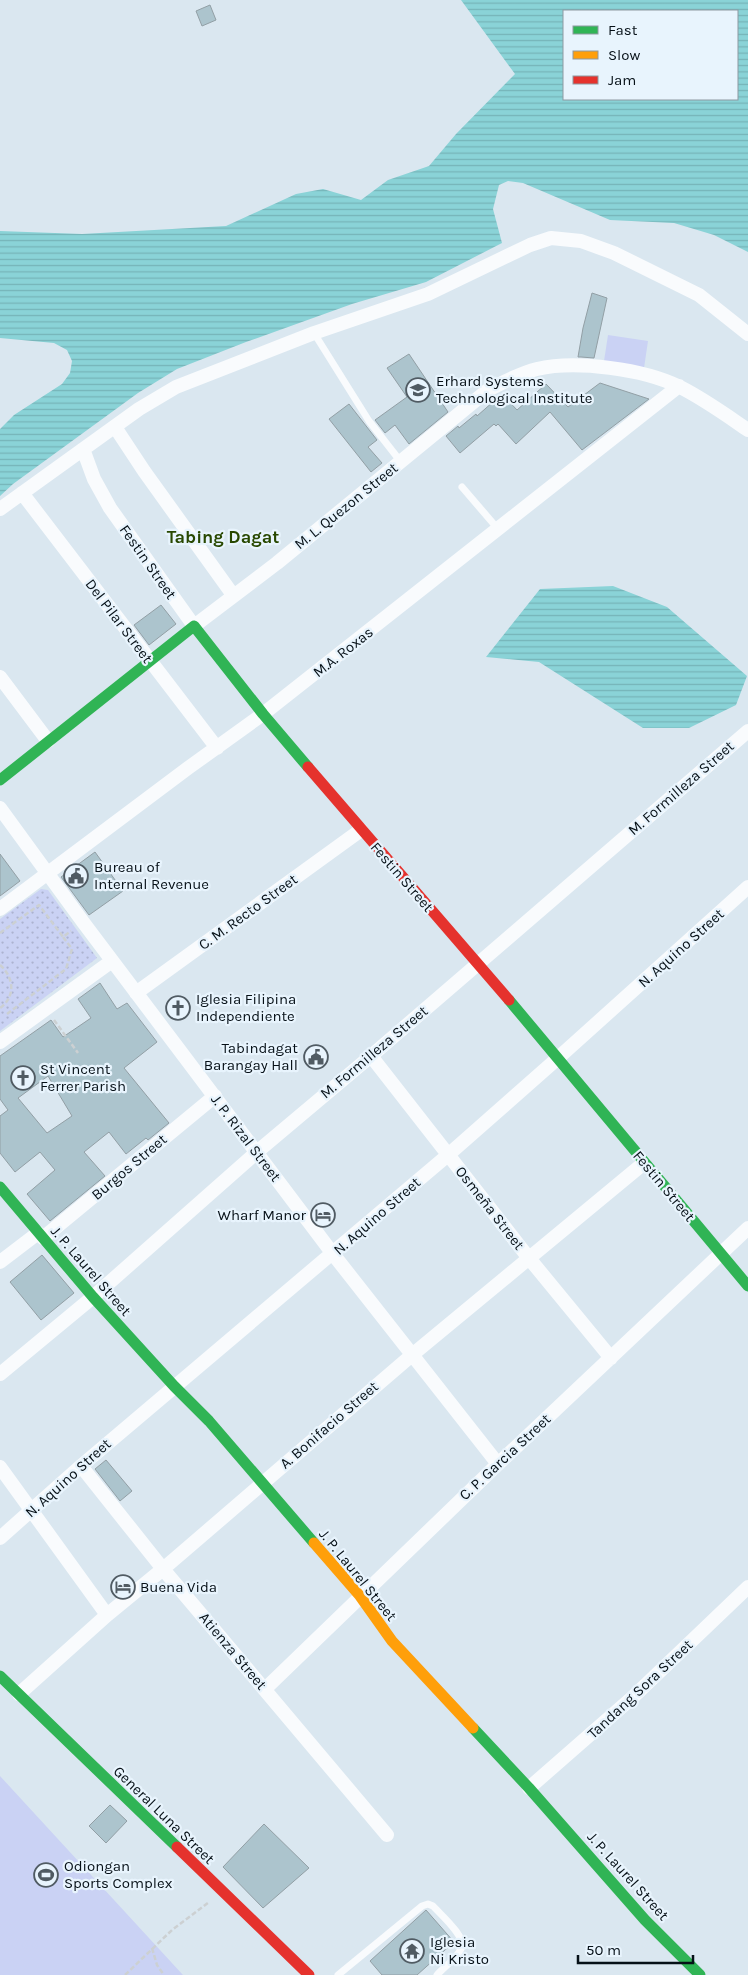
<svg xmlns="http://www.w3.org/2000/svg" width="748" height="1975" font-family="Karla,sans-serif">
	<defs>
		<pattern id="park-dots" width="8" height="8" patternUnits="userSpaceOnUse" patternTransform="scale(1.25)"><rect width="8" height="8" fill="#cad2f4"/><path d="M2 2h.1M6 6h.1" fill="none" stroke="#acb3d0" stroke-width="1.8" stroke-linecap="round"/></pattern>
		<pattern id="water-rules" width="6" height="5" patternUnits="userSpaceOnUse" patternTransform="scale(1.25)"><rect width="6" height="5" fill="#8ad3d7"/><path d="M0 2.5h6" fill="none" stroke="#76b4b8"/></pattern>
	</defs>
	<rect width="100%" height="100%" fill="#dae7f0"/>
	<path fill="#cad2f4" d="M608,335L648,341L644,368L604,361Z
		M0,1776L183,1975H0Z"/>
	<path fill="url(#park-dots)" d="M41,889L48,890L97,958L0,1031V919Z"/>
	<path fill="url(#water-rules)" fill-rule="evenodd" d="M461,0H748V252L714,235L674,223L610,220L523,183L508,181L499,185L493,209L502,243L426,282L352,304L246,342L177,369L138,393L13,484L0,496V429L14,415L62,384L70,373L72,361L67,350L54,343L0,338V231L82,234L226,226L296,194L323,189L361,200L388,180L429,166L456,134L515,74ZM564,11H737V99H564Z
		M613,586L667,607L747,676L736,705L689,728H643L539,662L486,657L540,589Z"/>
	<path fill="#acc4cd" stroke="#929fa5" fill-rule="evenodd" d="M210,5L216,20L202,26L196,11Z
		M592,293L607,298L594,358L581,357H578L583,328Z
		M409,354L448,412L409,444L395,425L385,433L375,420L407,397L387,368Z
		M600,383L649,399L582,450L550,412L516,444L498,424L496,426L494,424L460,453L446,436L458,426L459,428L476,414L477,416L502,394L517,410L546,384L568,407Z
		M349,404L377,440L368,447L382,463L371,472L329,419Z
		M161,605L176,624L149,645L134,625Z
		M95,852L123,891L89,915L61,877Z
		M0,854L20,881L0,896Z
		M100,983L117,1009L127,1003L157,1042L124,1068L169,1123L148,1140L146,1138L126,1154L109,1132L84,1152L105,1176L50,1221L27,1194L55,1170L40,1152L15,1172L0,1153V1116L8,1110L0,1099V1056L51,1020L63,1037L91,1018L78,999ZM48,1076L72,1116L47,1133L18,1098Z
		M42,1255L74,1293L41,1320L10,1282Z
		M106,1460L132,1491L120,1501L95,1469Z
		M110,1805L127,1821L106,1843L89,1826Z
		M264,1824L309,1868L263,1908L223,1867Z
		M426,1910L454,1942L417,1975H382L370,1961Z"/>
	<g fill="none" stroke-linecap="round" stroke-linejoin="round">
		<path stroke="#ccd0d2" stroke-width="2.5" stroke-dasharray="5 2.5" stroke-linecap="butt" d="M0,933L39,905L63,937L71,931
			M0,965C14,977 16,997 0,1008
			M7,1014L66,969L72,949L63,937
			M54,1020L78,1053
			M152,1948L157,1965L164,1975
			M125,1975L172,1930L209,1902"/>
		<path stroke="#f9fbfd" stroke-width="7" d="M314,333L369,421L401,462
			M462,487L498,529
			M338,1975L422,1906L428,1904L433,1906C441,1915 468,1938 461,1949C456,1959 444,1967 437,1975"/>
		<path stroke="#f9fbfd" stroke-width="14" d="M115,427L144,471L233,595
			M83,449L94,479L110,508L194,626L277,563L488,390C504,382 520,373 537,369C576,360 644,369 680,387C704,399 726,415 748,430
			M22,493L217,748
			M0,509L139,409L176,387L314,333L428,294L530,245L551,238L581,241L614,253L699,295L748,334
			M0,677L48,741
			M0,808L83,922L333,1254L498,1464
			M0,909L188,768L263,714L679,386
			M136,993L361,830
			M0,1042L112,961
			M371,1056L528,1257L611,1358
			M43,1238L215,1096
			M0,1262L38,1233
			M0,1374L93,1297L257,1152L371,1056L748,731
			M81,1466L163,1569L387,1835
			M0,1467L107,1615
			M0,1538L81,1466L448,1155L558,1058L748,887
			M265,1689L498,1464L748,1228
			M19,1694L107,1615L163,1569L412,1355L644,1163
			M529,1788L633,1697L748,1587"/>
		<path stroke="#30b455" stroke-width="11" d="M0,780L194,626L263,714L308,767
			M509,1000L748,1286
			M0,1187L93,1297L174,1386L209,1421L314,1543
			M0,1676L177,1847
			M473,1728L529,1788L645,1920L700,1975"/>
		<path stroke="#ff9f0a" stroke-width="11" d="M314,1543L360,1596L392,1641L473,1728"/>
		<path stroke="#e5322d" stroke-width="11" d="M308,767L509,1000
			M177,1847L309,1975"/>
	</g>
	<defs>
		<g id="university-ring" transform="scale(1.25)"><circle r="9.5" fill="#e8f4fd" stroke="#505b63" stroke-width="1.5"/><path d="M0-5L7-2L0 1L-7-2ZM-4 1L0 2.5L4 1V4Q0 6-4 4Z" fill="#505b63"/></g>
		<g id="civic-ring" transform="scale(1.25)"><circle r="9.5" fill="#e8f4fd" stroke="#505b63" stroke-width="1.5"/><path d="M-.6-6.5H3V-4.5H.6V-3L4-1V1h2V6H-6V1h2V-1L-.6-3ZM-1.2 2.5V6h2.4V2.5Z" fill="#505b63"/></g>
		<g id="church-ring" transform="scale(1.25)"><circle r="9.5" fill="#e8f4fd" stroke="#505b63" stroke-width="1.5"/><path d="M-1.2-6h2.4v3.5h3.3v2.4h-3.3V6h-2.4V-.1h-3.3v-2.4h3.3Z" fill="#505b63"/></g>
		<g id="hotel-ring" transform="scale(1.25)"><circle r="9.5" fill="#e8f4fd" stroke="#505b63" stroke-width="1.5"/><path d="M-6-4.5h1.5V1H6V5H4.5V3h-9V5H-6ZM-4 0a1.8 1.8 0 1 1 3.6 0ZM.5 0V-2.5h3Q6-2.5 6 0Z" fill="#505b63"/></g>
		<g id="stadium-ring" transform="scale(1.25)"><circle r="9.5" fill="#e8f4fd" stroke="#505b63" stroke-width="1.5"/><path d="M0-5a6.5 5 0 1 0 0 10a6.5 5 0 1 0 0-10ZM-3.5-1.8h7v3.6h-7Z" fill="#505b63"/></g>
		<g id="temple-ring" transform="scale(1.25)"><circle r="9.5" fill="#e8f4fd" stroke="#505b63" stroke-width="1.5"/><path d="M0-6L5-2H3V0L6.5 2.5H4V6H1.5V3h-3V6H-4V2.5H-6.5L-3 0V-2H-5Z" fill="#505b63"/></g>
	</defs>
	<g fill-rule="evenodd">
		<use href="#university-ring" x="418" y="390"/>
		<use href="#civic-ring" x="76" y="876"/>
		<use href="#church-ring" x="178" y="1008"/>
		<use href="#civic-ring" x="316" y="1057"/>
		<use href="#church-ring" x="23" y="1078"/>
		<use href="#hotel-ring" x="323" y="1215"/>
		<use href="#hotel-ring" x="123" y="1587"/>
		<use href="#stadium-ring" x="46" y="1875"/>
		<use href="#temple-ring" x="412" y="1951"/>
	</g>
	<g text-anchor="middle" dominant-baseline="central" stroke-width="4.5" stroke-linejoin="round" paint-order="stroke">
		<g font-size="15" fill="#061017" stroke="#e8f4fd" text-anchor="start">
			<text x="436" y="381">Erhard Systems<tspan x="436" dy="17">Technological Institute</tspan></text>
			<text x="94" y="867">Bureau of<tspan x="94" dy="17">Internal Revenue</tspan></text>
			<text x="196" y="999">Iglesia Filipina<tspan x="196" dy="17">Independiente</tspan></text>
			<text x="298" y="1048" text-anchor="end">Tabindagat<tspan x="298" dy="17">Barangay Hall</tspan></text>
			<text x="40" y="1069">St Vincent<tspan x="40" dy="17">Ferrer Parish</tspan></text>
			<text x="306" y="1215" text-anchor="end">Wharf Manor</text>
			<text x="140" y="1587">Buena Vida</text>
			<text x="64" y="1866">Odiongan<tspan x="64" dy="17">Sports Complex</tspan></text>
			<text x="430" y="1942">Iglesia<tspan x="430" dy="17">Ni Kristo</tspan></text>
		</g>
		<g font-size="15" fill="#061017" stroke="#e8f4fd">
			<text transform="translate(346 506) rotate(-39)">M. L. Quezon Street</text>
			<text transform="translate(148 562) rotate(55)">Festin Street</text>
			<text transform="translate(119 621) rotate(53)">Del Pilar Street</text>
			<text transform="translate(343 652) rotate(-38)">M.A. Roxas</text>
			<text transform="translate(681 788) rotate(-41)">M. Formilleza Street</text>
			<text transform="translate(402 877) rotate(49)">Festin Street</text>
			<text transform="translate(248 912) rotate(-36)">C. M. Recto Street</text>
			<text transform="translate(681 948) rotate(-42)">N. Aquino Street</text>
			<text transform="translate(374 1052) rotate(-40)">M. Formilleza Street</text>
			<text transform="translate(246 1138) rotate(53)">J. P. Rizal Street</text>
			<text transform="translate(129 1167) rotate(-40)">Burgos Street</text>
			<text transform="translate(664 1186) rotate(50)">Festin Street</text>
			<text transform="translate(490 1208) rotate(52)">Osmeña Street</text>
			<text transform="translate(377 1216) rotate(-41)">N. Aquino Street</text>
			<text transform="translate(91 1271) rotate(49)">J. P. Laurel Street</text>
			<text transform="translate(329 1425) rotate(-41)">A. Bonifacio Street</text>
			<text transform="translate(505 1457) rotate(-43)">C. P. Garcia Street</text>
			<text transform="translate(68 1478) rotate(-42)">N. Aquino Street</text>
			<text transform="translate(358 1575) rotate(51)">J. P. Laurel Street</text>
			<text transform="translate(233 1651) rotate(50)">Atienza Street</text>
			<text transform="translate(640 1689) rotate(-43)">Tandang Sora Street</text>
			<text transform="translate(164 1815) rotate(44)">General Luna Street</text>
			<text transform="translate(628 1876) rotate(48)">J. P. Laurel Street</text>
		</g>
		<g font-size="18" font-weight="bold" fill="#284801" stroke="#e8f4fd">
			<text x="223" y="537">Tabing Dagat</text>
		</g>
	</g>
	<rect x="563" y="10" width="175" height="90" fill="#e8f4fd" stroke="#8e99a1"/>
	<rect x="573" y="26" width="25" height="8" fill="#30b455" stroke="#8e99a1"/>
	<text x="608" y="35" font-size="15" fill="#061017">Fast</text>
	<rect x="573" y="51" width="25" height="8" fill="#ff9f0a" stroke="#8e99a1"/>
	<text x="608" y="60" font-size="15" fill="#061017">Slow</text>
	<rect x="573" y="76" width="25" height="8" fill="#e5322d" stroke="#8e99a1"/>
	<text x="608" y="85" font-size="15" fill="#061017">Jam</text>
	<path d="M578 1955v8h115v-8" fill="none" stroke="#061017" stroke-width="2.5"/>
	<text x="586" y="1955" font-size="15" fill="#061017" stroke="#e8f4fd" stroke-width="4" paint-order="stroke">50 m</text>
</svg>
